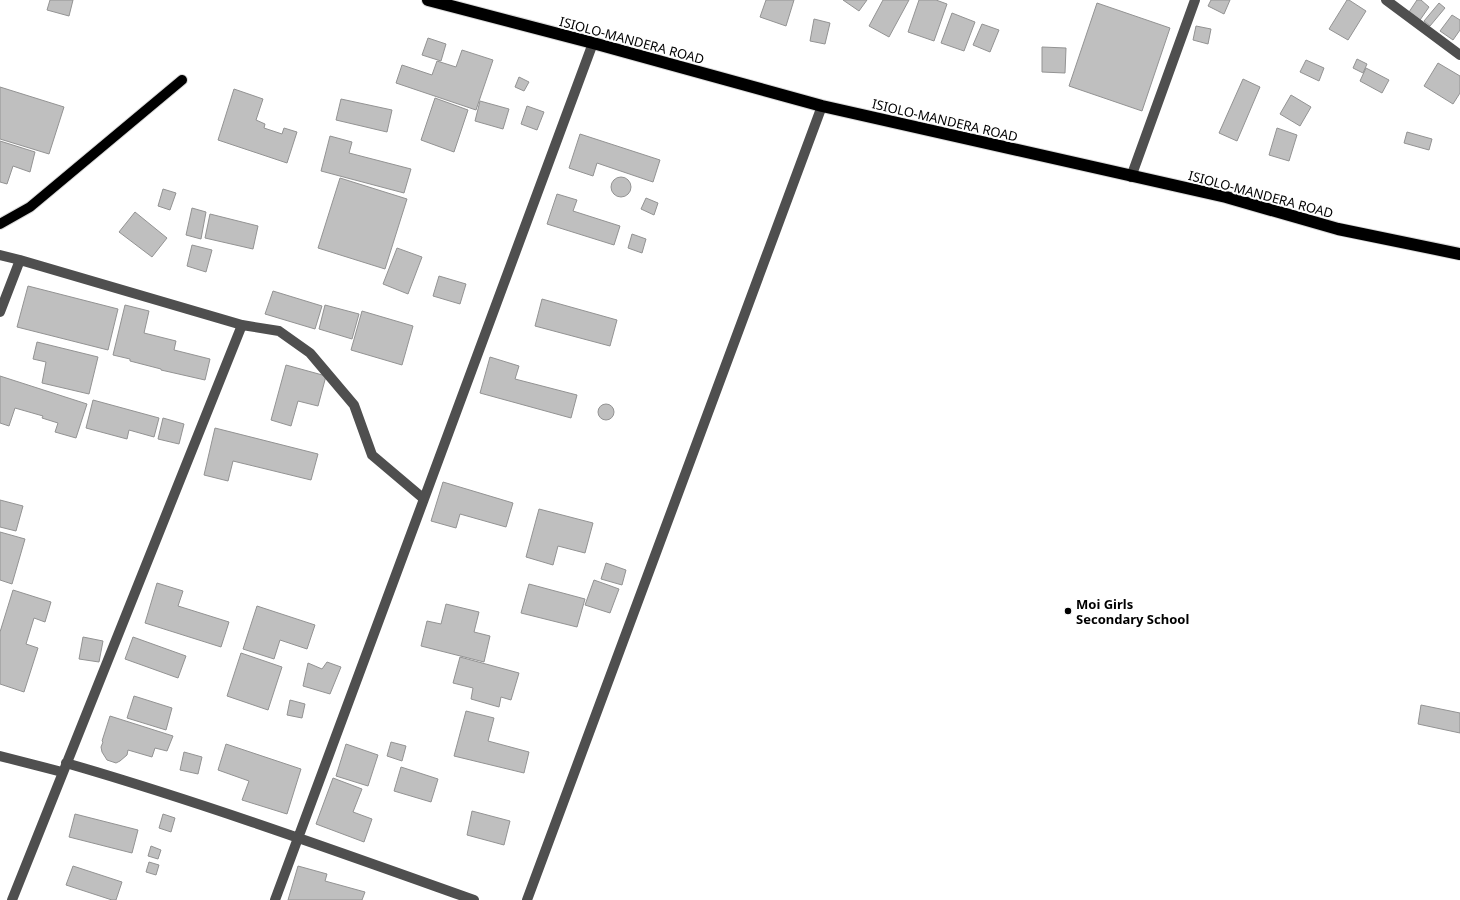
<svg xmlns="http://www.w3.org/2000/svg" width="1460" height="900" font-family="'Noto Sans',sans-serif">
	<rect width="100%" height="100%" fill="#fff"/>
	<path fill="#bfbfbf" stroke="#939393" d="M50,0H73L69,16L47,10Z
		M766,0H794L786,26L760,17Z
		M843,0H867L859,11Z
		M883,0H909L889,37L869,26Z
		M919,0H936L947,4L934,41L908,32Z
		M1211,0H1230L1224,14L1208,6Z
		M1347,0H1349L1366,11L1348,40L1329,29Z
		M1417,0H1421L1429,7L1420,20L1409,12Z
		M1097,3L1170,28L1142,111L1069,86Z
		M1439,3L1445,8L1430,26L1424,21Z
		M952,13L975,22L964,51L941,43Z
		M1452,15L1460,20V30L1453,40L1440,31Z
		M814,19L830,23L825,44L810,41Z
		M982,24L999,30L990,52L973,45Z
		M1196,26L1211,29L1208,44L1193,40Z
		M428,38L446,44L441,61L422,55Z
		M1042,47L1066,48L1065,73L1042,72Z
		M462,50L493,60L476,110L396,83L402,65L432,75L437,61L456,67Z
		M1357,59L1367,64L1363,73L1353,68Z
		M1306,60L1324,68L1319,81L1300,72Z
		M1438,63L1460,76V93L1453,104L1424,86Z
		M1366,68L1389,80L1382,93L1360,81Z
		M519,77L529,82L524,91L515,87Z
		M1243,79L1260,87L1237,141L1219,133Z
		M0,87L64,107L49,154L0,139Z
		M234,89L263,99L256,120L265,124L264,128L282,134L284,128L297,132L287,163L218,140Z
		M1291,95L1311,107L1300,126L1280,114Z
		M435,98L468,110L454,152L421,140Z
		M341,99L392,110L387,132L336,120Z
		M480,101L509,109L503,129L475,121Z
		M527,106L544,112L537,130L521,124Z
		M1277,128L1297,135L1289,161L1269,155Z
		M1407,132L1432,139L1429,150L1404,143Z
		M580,134L660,160L653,182L597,163L593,176L569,168Z
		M330,136L352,142L349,153L411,169L404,193L321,171Z
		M0,141L35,152L30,172L13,166L7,184L0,182Z
		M611 187a10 10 0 1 1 20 0a10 10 0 1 1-20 0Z
		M340,178L407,199L385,269L318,248Z
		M163,189L176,193L170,210L158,206Z
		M557,194L577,200L573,211L620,226L614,245L547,224Z
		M646,198L658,203L654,215L641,209Z
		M192,208L206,212L201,239L186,235Z
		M135,212L167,238L152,257L119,232Z
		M210,214L258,226L253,249L205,238Z
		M632,234L646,239L642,253L628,248Z
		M192,245L212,250L206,272L187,266Z
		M397,248L422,257L408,294L383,284Z
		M439,276L466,284L460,304L433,296Z
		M28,286L118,309L108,350L17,327Z
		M273,291L322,306L315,329L265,314Z
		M542,299L617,320L610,346L535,326Z
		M125,305L149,311L144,333L176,341L174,350L210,359L205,380L161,370V369L130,361V359L113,355Z
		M325,305L359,314L352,339L319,329Z
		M362,311L413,326L402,365L351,350Z
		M37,342L98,357L89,394L42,383L46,362L33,359Z
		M490,357L519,366L515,379L577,395L571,418L480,393Z
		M286,365L326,376L318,406L298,401L291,426L271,420Z
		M0,376L87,404L76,438L55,432L58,423L42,418L43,416L15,408L9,426L0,423Z
		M93,400L159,418L154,437L129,430L127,439L86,428Z
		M598 412a8 8 0 1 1 16 0a8 8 0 1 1-16 0Z
		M163,418L184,424L179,444L158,439Z
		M215,428L318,454L311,480L233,461L228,481L204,475Z
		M443,482L513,503L506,527L460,514L456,528L431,521Z
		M0,500L23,506L16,531L0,527Z
		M539,509L593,523L585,553L558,546L553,565L526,557Z
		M0,532L25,539L12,584L0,580Z
		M606,563L626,570L622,585L601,579Z
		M594,580L619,589L610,613L585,605Z
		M157,583L183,591L178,606L229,622L221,647L145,623Z
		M529,584L585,599L577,627L521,613Z
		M13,590L51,602L45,622L34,618L26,644L38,648L24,692L0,684V632Z
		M446,604L479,612L474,632L490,636L484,662L421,646L427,621L441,624Z
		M257,606L315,625L307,649L280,640L274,659L243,649Z
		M83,637L103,641L99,662L79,659Z
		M133,637L186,656L178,678L125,659Z
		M241,653L282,667L268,710L227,696Z
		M460,657L519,673L511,700L501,697L499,707L471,699L473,688L453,683Z
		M327,662L341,667L330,694L303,686L308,663L322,669Z
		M134,696L172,708L166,730L127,718Z
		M290,700L305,704L302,718L287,715Z
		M1421,705L1460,713V733L1418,724Z
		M466,711L494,718L488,741L529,752L524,773L454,756Z
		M110,716L173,736L167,751L155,748L152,757L128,750L127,755L120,761L116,763L107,760L102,752L101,747L103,742L102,741Z
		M391,742L406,746L402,761L387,756Z
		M226,744L301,769L287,814L242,800L249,781L218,770Z
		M346,744L378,755L368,786L336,776Z
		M184,752L202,757L198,774L180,770Z
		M401,767L438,779L431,802L394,791Z
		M333,778L362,789L353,812L372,819L364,842L316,824Z
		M472,811L510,821L504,845L467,835Z
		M75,814L138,830L132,853L69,837Z
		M163,814L175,818L171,832L159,828Z
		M151,846L161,850L158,859L148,856Z
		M149,862L159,865L156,875L146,872Z
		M73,866L122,882L116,900H112L66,885Z
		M298,866L327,874L325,881L365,892L362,900H288Z"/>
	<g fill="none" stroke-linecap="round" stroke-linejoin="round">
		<g stroke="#dbdbdb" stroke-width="12">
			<path id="major" d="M0,224L30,207L182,80"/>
		</g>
		<g stroke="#dbdbdb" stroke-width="14">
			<path id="highway" d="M428,0L593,43L822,106L1226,197L1338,229L1460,254"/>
		</g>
		<path stroke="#4f4f4f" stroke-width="10" d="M1386,0L1460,55
			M1131,177L1195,0
			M0,255L20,260L242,325L279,331L310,353L354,405L372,455L424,499
			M0,312L20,260
			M0,756L62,772
			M66,763C204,803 339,852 474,900
			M12,900L242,325
			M275,900L424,499L593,43
			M527,900L822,106"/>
		<use href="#major" stroke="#000" stroke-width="10"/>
		<use href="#highway" stroke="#000" stroke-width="12"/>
	</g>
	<circle fill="#000" stroke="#fff" stroke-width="1.5" cx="1068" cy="611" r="4"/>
	<g text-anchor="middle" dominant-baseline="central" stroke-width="4" stroke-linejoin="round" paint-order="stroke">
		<g font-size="13" fill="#000" stroke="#fff">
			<text transform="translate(632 40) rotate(15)">ISIOLO-MANDERA ROAD</text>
			<text transform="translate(945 120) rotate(13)">ISIOLO-MANDERA ROAD</text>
			<text transform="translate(1261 194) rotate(15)">ISIOLO-MANDERA ROAD</text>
		</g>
		<g font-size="13" font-weight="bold" fill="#000" stroke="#fff" text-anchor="start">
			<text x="1076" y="604">Moi Girls<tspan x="1076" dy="15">Secondary School</tspan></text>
		</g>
	</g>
</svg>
